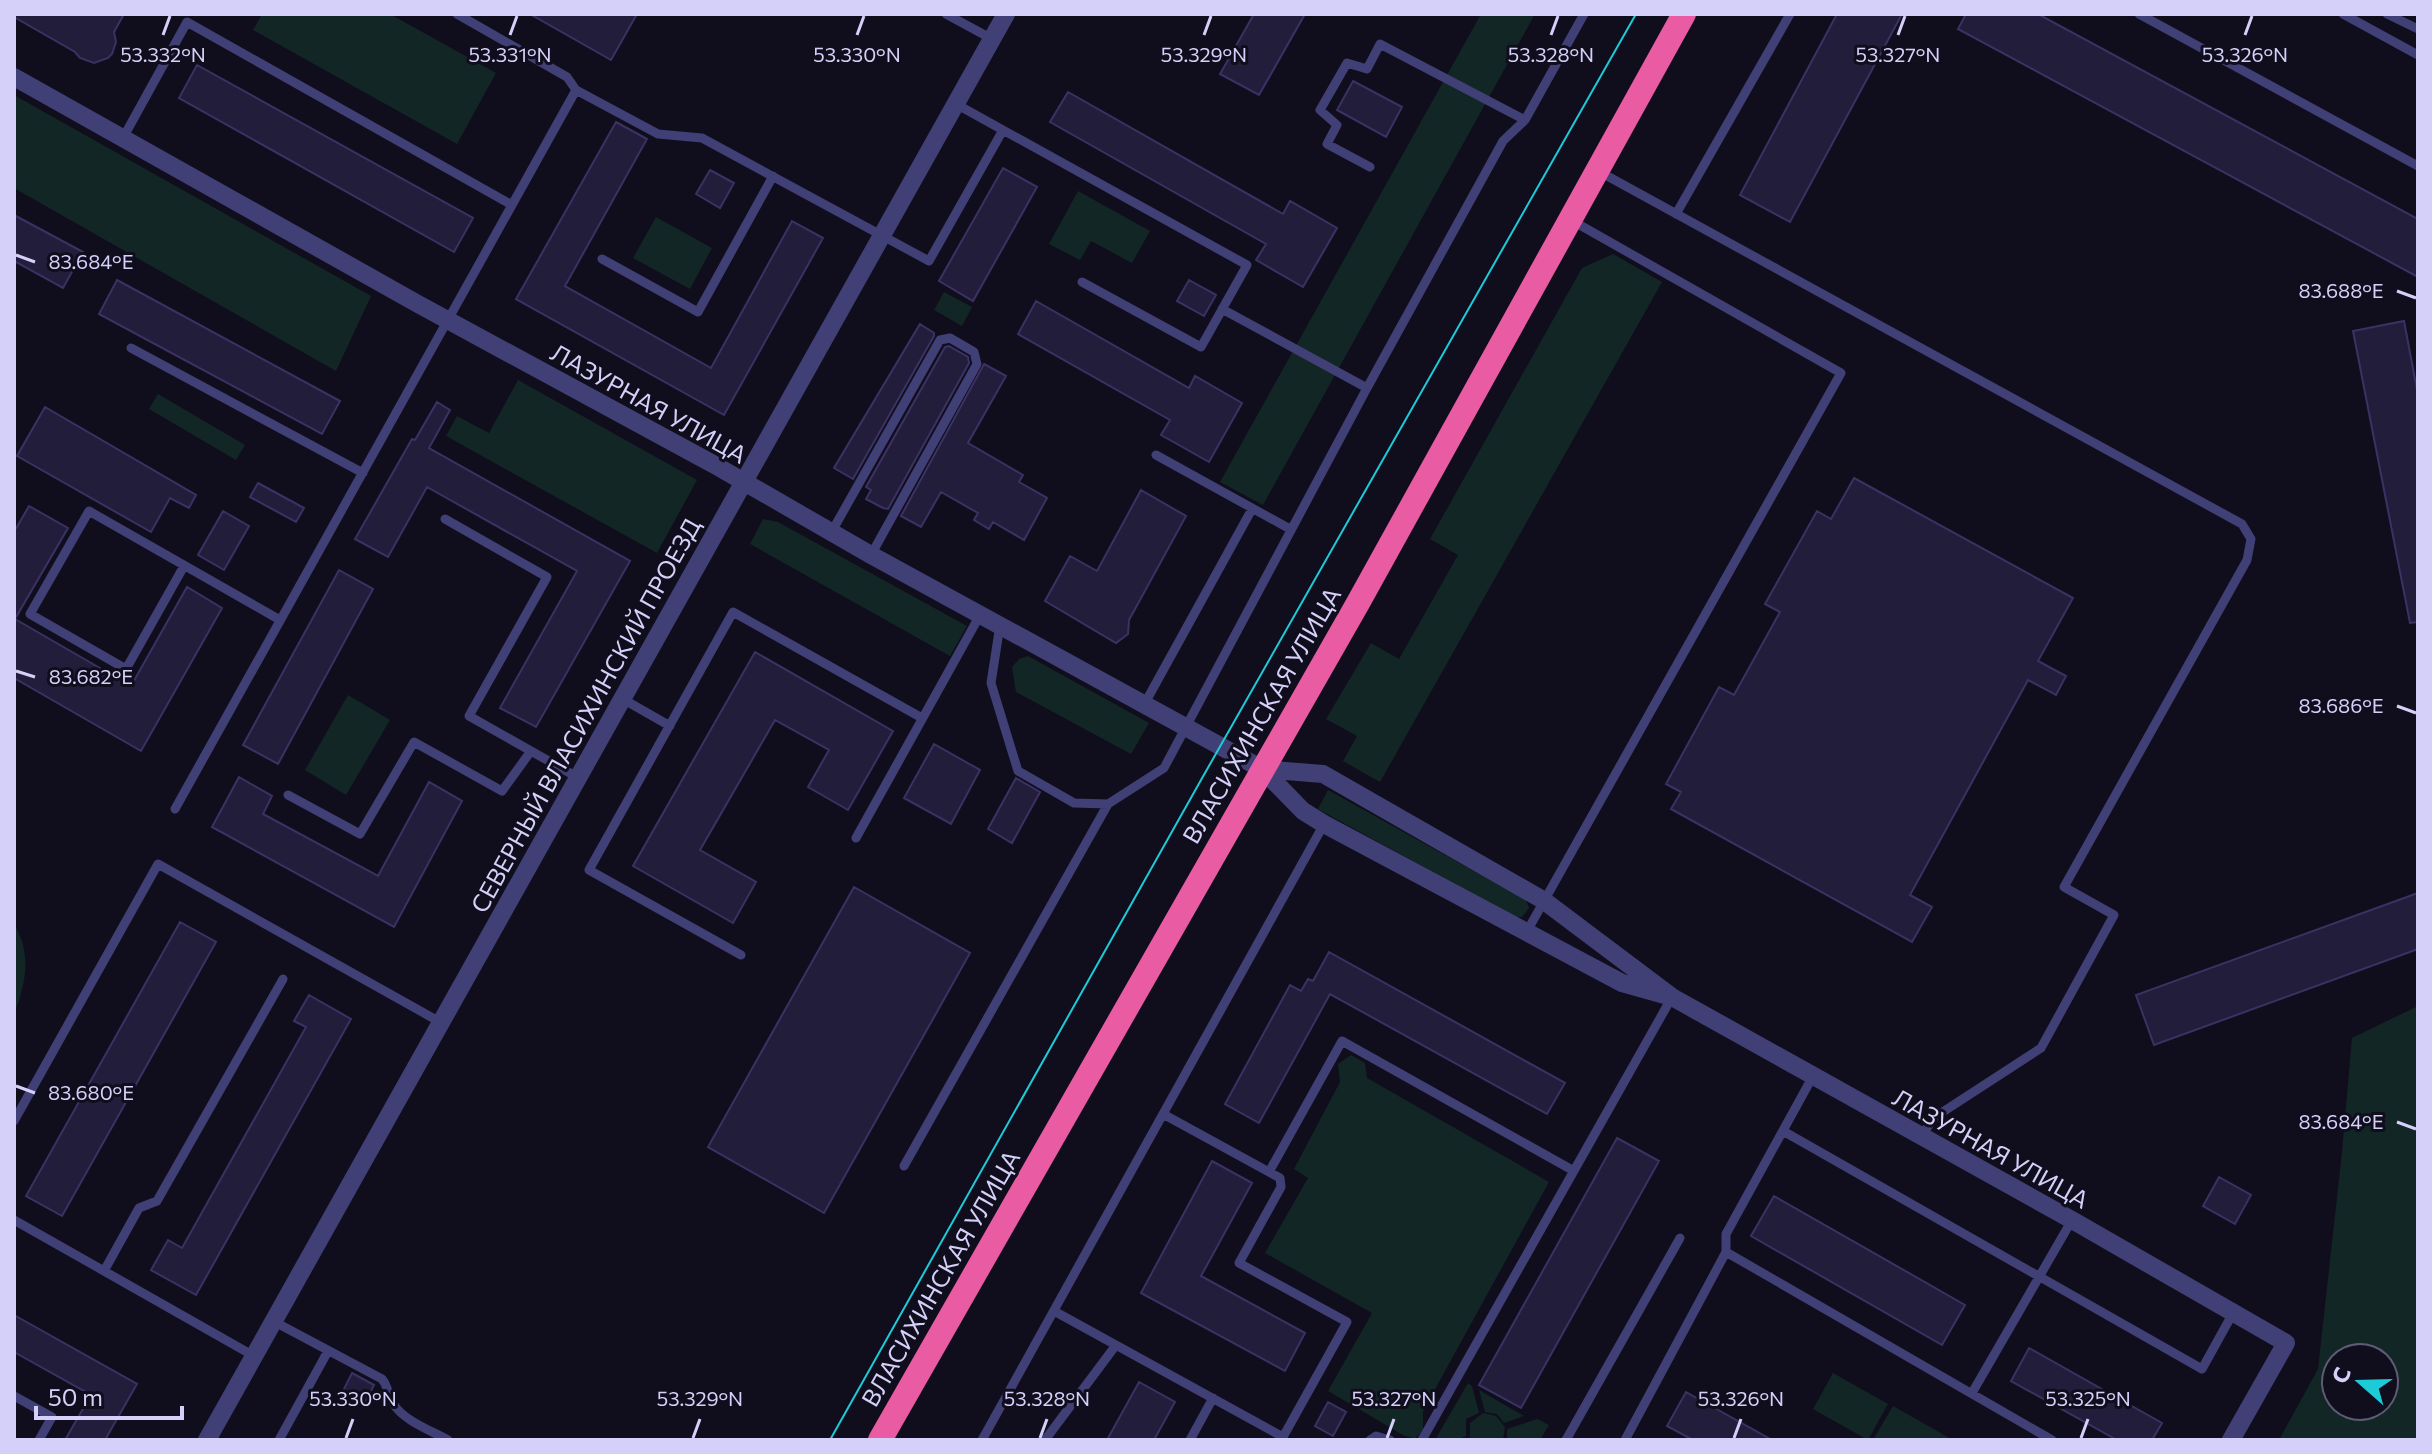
<svg xmlns="http://www.w3.org/2000/svg" width="2432" height="1454" font-family="Commissioner,sans-serif">
	<rect width="100%" height="100%" fill="#100e1d"/>
	<path fill="#122625" fill-rule="evenodd" d="M262,14H390L496,73L457,144L253,30Z
		M1481,14H1535L1263,505L1220,482Z
		M14,95L371,296L336,371L14,188Z
		M1078,191L1150,231L1132,263L1091,241L1080,260L1049,244Z
		M656,217L712,248L690,289L633,258Z
		M1613,254L1662,282L1380,782L1343,761L1357,736L1326,719L1371,643L1399,659L1458,555L1430,539L1582,268Z
		M944,292L972,307L962,326L934,310Z
		M518,380L697,480L657,553L446,436L457,416L489,433Z
		M158,394L245,445L236,460L149,409Z
		M763,519L778,522L967,626L950,656L750,544Z
		M1028,656L1149,723L1131,754L1016,692L1012,667L1019,659Z
		M348,695L390,720L346,795L305,770Z
		M1328,790L1526,900L1529,908L1522,917H1515L1318,809Z
		M14,924C32,953 26,984 14,1014Z
		M2418,1006V1440H2279L2318,1369L2342,1152L2352,1038ZM2336,1358H2384V1406H2336Z
		M1351,1055L1365,1063L1367,1078L1549,1182L1423,1411V1430L1415,1439L1403,1435L1328,1391L1372,1313L1265,1253L1308,1178L1294,1169L1340,1082L1338,1064Z
		M1833,1373L1888,1404L1868,1440L1813,1409Z
		M1468,1383L1472,1386L1479,1413L1466,1419V1436L1456,1440H1435Z
		M1479,1390L1524,1416L1504,1423L1497,1414L1485,1412Z
		M1893,1406L1953,1440H1873Z
		M1483,1413L1496,1416L1505,1427L1503,1440H1472L1470,1438V1423Z
		M1537,1419L1549,1425L1540,1440H1507V1429Z"/>
	<path fill="#221d3b" stroke="#3b3264" stroke-width="2" d="M14,14H124L114,32L116,42L112,54L108,58L94,63L80,58L75,52L14,17Z
		M530,14H637L611,60Z
		M1254,14H1305L1259,95L1220,74Z
		M1837,14H1902L1790,222L1740,195Z
		M1966,14H2038L2418,219V277L1958,29Z
		M197,65L473,218L454,252L179,98Z
		M1353,81L1402,107L1386,137L1337,110Z
		M1068,92L1283,214L1290,201L1337,228L1303,287L1256,260L1266,244L1050,122Z
		M616,122L647,139L565,286L711,368L792,221L823,238L724,415L516,299Z
		M1003,168L1037,187L973,301L939,281Z
		M710,170L734,183L720,208L696,194Z
		M14,215L83,252L63,288L14,261Z
		M117,280L340,401L322,434L99,314Z
		M1189,280L1216,295L1204,316L1177,301Z
		M1036,301L1189,388L1195,376L1242,403L1209,462L1161,435L1170,420L1018,334Z
		M2404,321L2418,395V622L2410,623L2353,331Z
		M920,324L934,333V336L853,479L834,468Z
		M949,346L968,357L969,363L888,509L883,508L866,499L871,490L866,487L945,347Z
		M984,364L1006,376L968,443L1023,475L1019,482L1047,498L1024,540L993,522L989,529L974,520L978,513L941,492L921,527L901,516Z
		M437,402L450,410L429,448L630,561L536,727L500,708L577,571L427,487L388,557L355,539L412,439L415,440Z
		M45,407L196,495L189,508L170,498L151,532L17,456Z
		M1854,478L2073,598L2038,661L2066,676L2056,695L2028,680L1910,895L1932,907L1912,942L1671,809L1681,792L1666,784L1719,687L1734,695L1780,612L1765,604L1817,511L1831,519Z
		M258,483L304,508L296,522L250,497Z
		M1141,490L1186,516L1129,620L1128,634L1116,643L1045,601L1070,556L1097,571Z
		M29,506L68,528L15,619L131,686L187,587L222,608L141,751L14,678V532Z
		M223,511L249,526L224,570L198,555Z
		M339,570L373,589L278,764L243,745Z
		M755,652L893,731L848,810L808,787L829,750L775,720L700,850L756,882L733,923L633,866Z
		M934,744L980,770L951,824L904,798Z
		M239,777L272,796L263,814L378,876L429,782L462,801L394,927L212,827Z
		M1016,778L1040,792L1012,843L988,829Z
		M854,887L970,953L824,1213L708,1147Z
		M2418,893V949L2154,1045L2136,995Z
		M180,922L216,942L62,1216L26,1196Z
		M1329,952L1565,1083L1547,1114L1330,994L1259,1123L1225,1104L1290,985L1301,991L1308,979L1313,981Z
		M309,995L351,1019L196,1295L151,1270L168,1240L182,1248L306,1027L294,1021Z
		M1617,1138L1659,1161L1521,1408L1479,1385Z
		M1212,1161L1252,1183L1201,1276L1305,1333L1285,1371L1141,1293Z
		M2219,1177L2251,1195L2235,1224L2203,1206Z
		M1774,1196L1965,1305L1942,1345L1751,1236Z
		M14,1315L137,1384L105,1440H65L91,1395L14,1352Z
		M2029,1348L2162,1423L2152,1440H2117L2011,1381Z
		M352,1373L374,1385L364,1405L342,1393Z
		M1139,1382L1175,1402L1154,1440H1107Z
		M1686,1392L1772,1440H1693L1667,1426Z
		M1328,1402L1346,1412L1333,1436L1315,1426Z"/>
	<g fill="none" stroke-linecap="round" stroke-linejoin="round">
		<path stroke="#403f76" stroke-width="9" d="M457,14L567,77L576,90L512,205
			M946,14L992,39
			M2139,14L2418,166
			M2343,14L2418,55
			M2387,14L2418,29
			M576,90L658,134L702,138L929,261L1003,130
			M956,104L1247,265L1201,347L1082,282
			M123,138L187,22L512,205L175,809
			M1370,167L1327,144L1337,125L1320,110L1347,63L1367,69L1380,44L1525,120
			M1600,172L2242,524L2251,539L2247,560L2064,887L2114,915L2041,1048L1935,1117L1921,1136
			M1676,214L1790,14
			M602,259L698,312L773,176
			M131,348L363,473
			M1367,388L1503,141L1525,120L1584,14
			M1156,455L1290,529
			M445,519L547,577L469,716L577,777
			M831,533L940,340L950,338L974,352L977,364L871,555
			M184,566L126,669L30,614L89,511L280,620
			M1000,625L991,683L1018,771L1074,803L1108,804L1164,768L1367,388L1222,309
			M621,698L670,726
			M1145,703L1252,509
			M288,795L360,834L414,742L502,791L531,751
			M856,838L980,615
			M1526,933L1841,373L1571,220
			M741,955L589,870L733,612L922,718
			M14,1121L158,864L440,1022
			M1783,1131L2202,1369L2233,1313
			M904,1166L1108,804
			M1269,1172L1342,1041L1574,1171
			M14,1220L104,1271
			M1726,1252L2052,1440
			M1054,1311L1283,1437L1347,1322L1239,1263L1281,1187L1280,1178L1163,1114
			M273,1321L382,1379C388,1386 388,1395 393,1403C402,1420 432,1431 448,1440
			M254,1356L104,1271L139,1208L157,1201L283,979
			M1972,1393L2072,1220
			M14,1396L52,1417L39,1440
			M279,1440L328,1351
			M982,1440L1324,824
			M1045,1440L1116,1345
			M1190,1440L1213,1398
			M1370,1440L1376,1436L1390,1440
			M1422,1440L1672,997
			M1566,1440L1680,1238
			M1625,1440L1726,1252V1234L1813,1076"/>
		<path stroke="#403f76" stroke-width="18" d="M14,77L418,304L713,464L871,555L1262,769L1303,811L1324,824L1622,983L1672,997
			M1262,769L1323,774L1543,900L1672,997L2072,1220L2286,1343L2231,1440
			M207,1440L1006,14"/>
		<path stroke="#e95ba2" stroke-width="24" d="M880,1440L1358,603L1684,14"/>
		<path stroke="#1dcad8" stroke-width="2" d="M830,1440L1201,780L1636,14"/>
	</g>
	<path fill="none" stroke="#d4d0f9" stroke-width="3" d="M163,35L170,16M510,35L517,16M857,35L864,16M1204,35L1211,16M1551,35L1558,16M1898,35L1905,16M2245,35L2252,16M16,255L35,262M2397,291L2416,298M16,671L35,677M2397,706L2416,713M16,1086L35,1093M2397,1122L2416,1129M346,1438L353,1419M693,1438L700,1419M1040,1438L1047,1419M1387,1438L1394,1419M1734,1438L1741,1419M2081,1438L2088,1419"/>
	<g text-anchor="middle" dominant-baseline="central" stroke-width="6" stroke-linejoin="round" paint-order="stroke">
		<g font-size="24" fill="#d4d0f9" stroke="#100e1d">
			<text transform="translate(649 403) rotate(29)">ЛАЗУРНАЯ УЛИЦА</text>
			<text transform="translate(585 715) rotate(-61)">СЕВЕРНЫЙ ВЛАСИХИНСКИЙ ПРОЕЗД</text>
			<text transform="translate(1261 715) rotate(-60)">ВЛАСИХИНСКАЯ УЛИЦА</text>
			<text transform="translate(1991 1148) rotate(29)">ЛАЗУРНАЯ УЛИЦА</text>
			<text transform="translate(940 1278) rotate(-60)">ВЛАСИХИНСКАЯ УЛИЦА</text>
		</g>
	</g>
	<g font-size="20" text-anchor="middle" fill="#d4d0f9" stroke="#100e1d" stroke-width="6" stroke-linejoin="round" paint-order="stroke">
		<text x="163" y="62">53.332°N</text>
		<text x="510" y="62">53.331°N</text>
		<text x="857" y="62">53.330°N</text>
		<text x="1204" y="62">53.329°N</text>
		<text x="1551" y="62">53.328°N</text>
		<text x="1898" y="62">53.327°N</text>
		<text x="2245" y="62">53.326°N</text>
		<text x="91" y="269">83.684°E</text>
		<text x="2341" y="298">83.688°E</text>
		<text x="91" y="684">83.682°E</text>
		<text x="2341" y="713">83.686°E</text>
		<text x="91" y="1100">83.680°E</text>
		<text x="2341" y="1129">83.684°E</text>
		<text x="353" y="1406">53.330°N</text>
		<text x="700" y="1406">53.329°N</text>
		<text x="1047" y="1406">53.328°N</text>
		<text x="1394" y="1406">53.327°N</text>
		<text x="1741" y="1406">53.326°N</text>
		<text x="2088" y="1406">53.325°N</text>
	</g>
	<rect width="2432" height="1454" fill="none" stroke="#d4d0f9" stroke-width="32"/>
	<g transform="translate(2360 1382) rotate(290)"><circle r="38" fill="#100e1d" stroke="#5e5c75" stroke-width="2"/>
	<path d="M0-6L14 30L0 20L-14 30Z" fill="#1dcad8"/>
	<text y="-12" font-size="22" font-weight="bold" text-anchor="middle" fill="#d4d0f9">С</text>
	</g>
	<path d="M36 1406v12h146v-12" fill="none" stroke="#d4d0f9" stroke-width="4"/>
	<text x="48" y="1406" font-size="24" fill="#d4d0f9" stroke="#100e1d" stroke-width="6" paint-order="stroke">50 m</text>
</svg>
